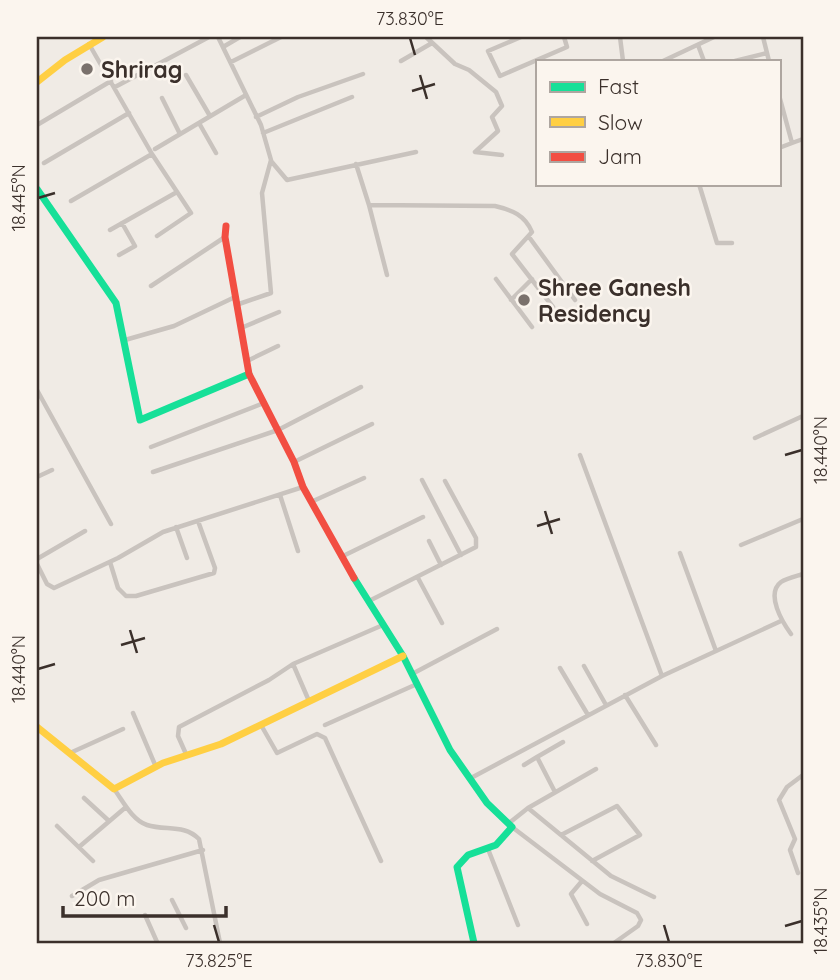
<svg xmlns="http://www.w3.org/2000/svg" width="840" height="980" font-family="Quicksand,sans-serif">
	<rect width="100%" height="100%" fill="#f0ebe5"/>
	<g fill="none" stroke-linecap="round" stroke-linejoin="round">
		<path stroke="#c9c3be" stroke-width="4.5" d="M218,37L261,125L271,160L262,193L271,293L236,305
			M426,37L455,64L469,70L496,92L502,106L492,117L498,131L475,152L502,155
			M521,37L488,51L500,76L567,47L564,37
			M620,37L623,61
			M763,37L769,61
			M89,44L152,154L191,213L157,236
			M698,45L704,61
			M223,47L240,37
			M401,61L432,43
			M663,61L714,37
			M735,61L767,53
			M231,62L281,37
			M186,75L210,116
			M115,87L209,37
			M779,95L792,143L803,139
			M162,98L180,134
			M256,117L298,97L363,74
			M199,123L216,153
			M37,125L111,81
			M263,133L352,97
			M779,148L792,143
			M155,149L246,95
			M271,161L287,180L416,152
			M44,163L129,113
			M356,164L369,205L495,206C512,210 525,215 532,232L512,254L553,307
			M699,184L717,243H732
			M71,201L152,154
			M369,205L387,275
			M110,230L177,192
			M529,237L575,300
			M119,255L135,246L122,223
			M496,279L532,327
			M151,286L225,237
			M511,300L532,279
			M241,328L279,312
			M125,340L174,326L235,297
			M247,361L278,346
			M37,390L111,524
			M755,438L803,416
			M151,447L264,403
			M580,455L662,676
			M294,462L372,424
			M153,472L278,430L361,387
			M37,477L52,470
			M422,480L461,555
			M280,495L298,551
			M311,502L364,478
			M176,527L187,558
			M429,541L441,565
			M741,545L803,519
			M680,553L716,651
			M341,557L423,517
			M37,559L85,531
			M110,562L118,588L126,596H136L214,573L215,568L198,521
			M37,564L47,584L54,588L118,558L163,532L303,487
			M418,578L442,623
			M369,601L476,547V538L445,481
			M791,634C783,623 765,594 781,582C787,578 797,576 803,574
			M293,664L309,701
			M584,666L606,705
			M560,668L588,715
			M412,674L497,629
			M625,695L656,745
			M133,713L156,767
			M261,725L277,753L317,734L325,738L381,861
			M325,725L417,684
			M70,753L123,729
			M186,754L178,736L179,727L269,680L293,664L383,625
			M524,765L537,757
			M471,778L662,676L781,621
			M114,789C123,801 132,820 147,825C166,831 184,824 199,839L220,943
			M555,792L537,757L563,742
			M84,798L109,821
			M528,808L611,876L654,897
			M508,824L528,808L596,769
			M57,826L93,861
			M512,827L600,894L637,913L641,920L638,926L614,943
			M561,835L617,806L640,835L592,861
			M79,847L126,807
			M488,849L518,925
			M798,873L790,850L795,839L779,800L787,787L803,775
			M582,881L571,894L587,924
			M72,896L99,880L203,850
			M172,900L186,928
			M145,915L157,942"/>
		<path stroke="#16e098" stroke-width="7" d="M37,189L116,303L140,420L249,374
			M354,578L403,656L450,750L487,803L512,827L496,845L468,855L457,867L474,943"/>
		<path stroke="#ffcf43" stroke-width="7" d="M37,82L65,60L103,37
			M37,727L114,789L163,763L221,744L403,656"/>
		<path stroke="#f24e42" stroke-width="7" d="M226,226L225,237L249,374L294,462L303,487L354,578"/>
	</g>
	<path fill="none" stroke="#3b302b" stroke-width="2.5" d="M410,38L415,55M420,75L427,99M412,91L435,84M38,198L55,193M785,455L802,450M545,511L552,534M537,526L560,519M130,630L137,653M121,645L145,638M38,669L55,664M214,925L219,942M664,925L669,942M785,926L802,921"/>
	<g fill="#7a716c" stroke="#fbf5ee" stroke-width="2.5">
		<circle cx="87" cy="69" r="7"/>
		<circle cx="524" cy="300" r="7"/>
	</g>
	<g text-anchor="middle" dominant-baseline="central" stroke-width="5" stroke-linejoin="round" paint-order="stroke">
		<g font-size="23" font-weight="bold" fill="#3b302b" stroke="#fbf5ee" text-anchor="start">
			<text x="101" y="69">Shrirag</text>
			<text x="538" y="287">Shree Ganesh<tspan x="538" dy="26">Residency</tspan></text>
		</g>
	</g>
	<rect width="840" height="980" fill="none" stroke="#fbf5ee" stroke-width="77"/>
	<rect x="536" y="60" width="245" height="126" fill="#fbf5ee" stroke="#aea6a0" stroke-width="2"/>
	<rect x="550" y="82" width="35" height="10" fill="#16e098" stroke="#aea6a0" stroke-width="2"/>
	<text x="598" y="94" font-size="21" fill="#3b302b">Fast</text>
	<rect x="550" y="117" width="35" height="10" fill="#ffcf43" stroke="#aea6a0" stroke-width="2"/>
	<text x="598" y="130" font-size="21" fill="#3b302b">Slow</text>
	<rect x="550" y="152" width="35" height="10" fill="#f24e42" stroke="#aea6a0" stroke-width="2"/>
	<text x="598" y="164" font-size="21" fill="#3b302b">Jam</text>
	<path d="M63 906v10h163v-10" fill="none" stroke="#3b302b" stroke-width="3.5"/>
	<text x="74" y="906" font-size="21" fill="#3b302b" stroke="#fbf5ee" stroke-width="5" paint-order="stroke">200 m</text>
	<rect x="38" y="38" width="764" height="904" fill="none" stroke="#3b302b" stroke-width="2.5"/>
	<g font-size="18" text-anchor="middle" fill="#3b302b">
		<text x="410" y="25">73.830°E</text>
		<text transform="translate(19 198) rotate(-90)" y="6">18.445°N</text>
		<text transform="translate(821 450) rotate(-90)" y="6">18.440°N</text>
		<text transform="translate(19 669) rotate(-90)" y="6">18.440°N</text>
		<text transform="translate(821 921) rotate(-90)" y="6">18.435°N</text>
		<text x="219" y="967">73.825°E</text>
		<text x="669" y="967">73.830°E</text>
	</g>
</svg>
